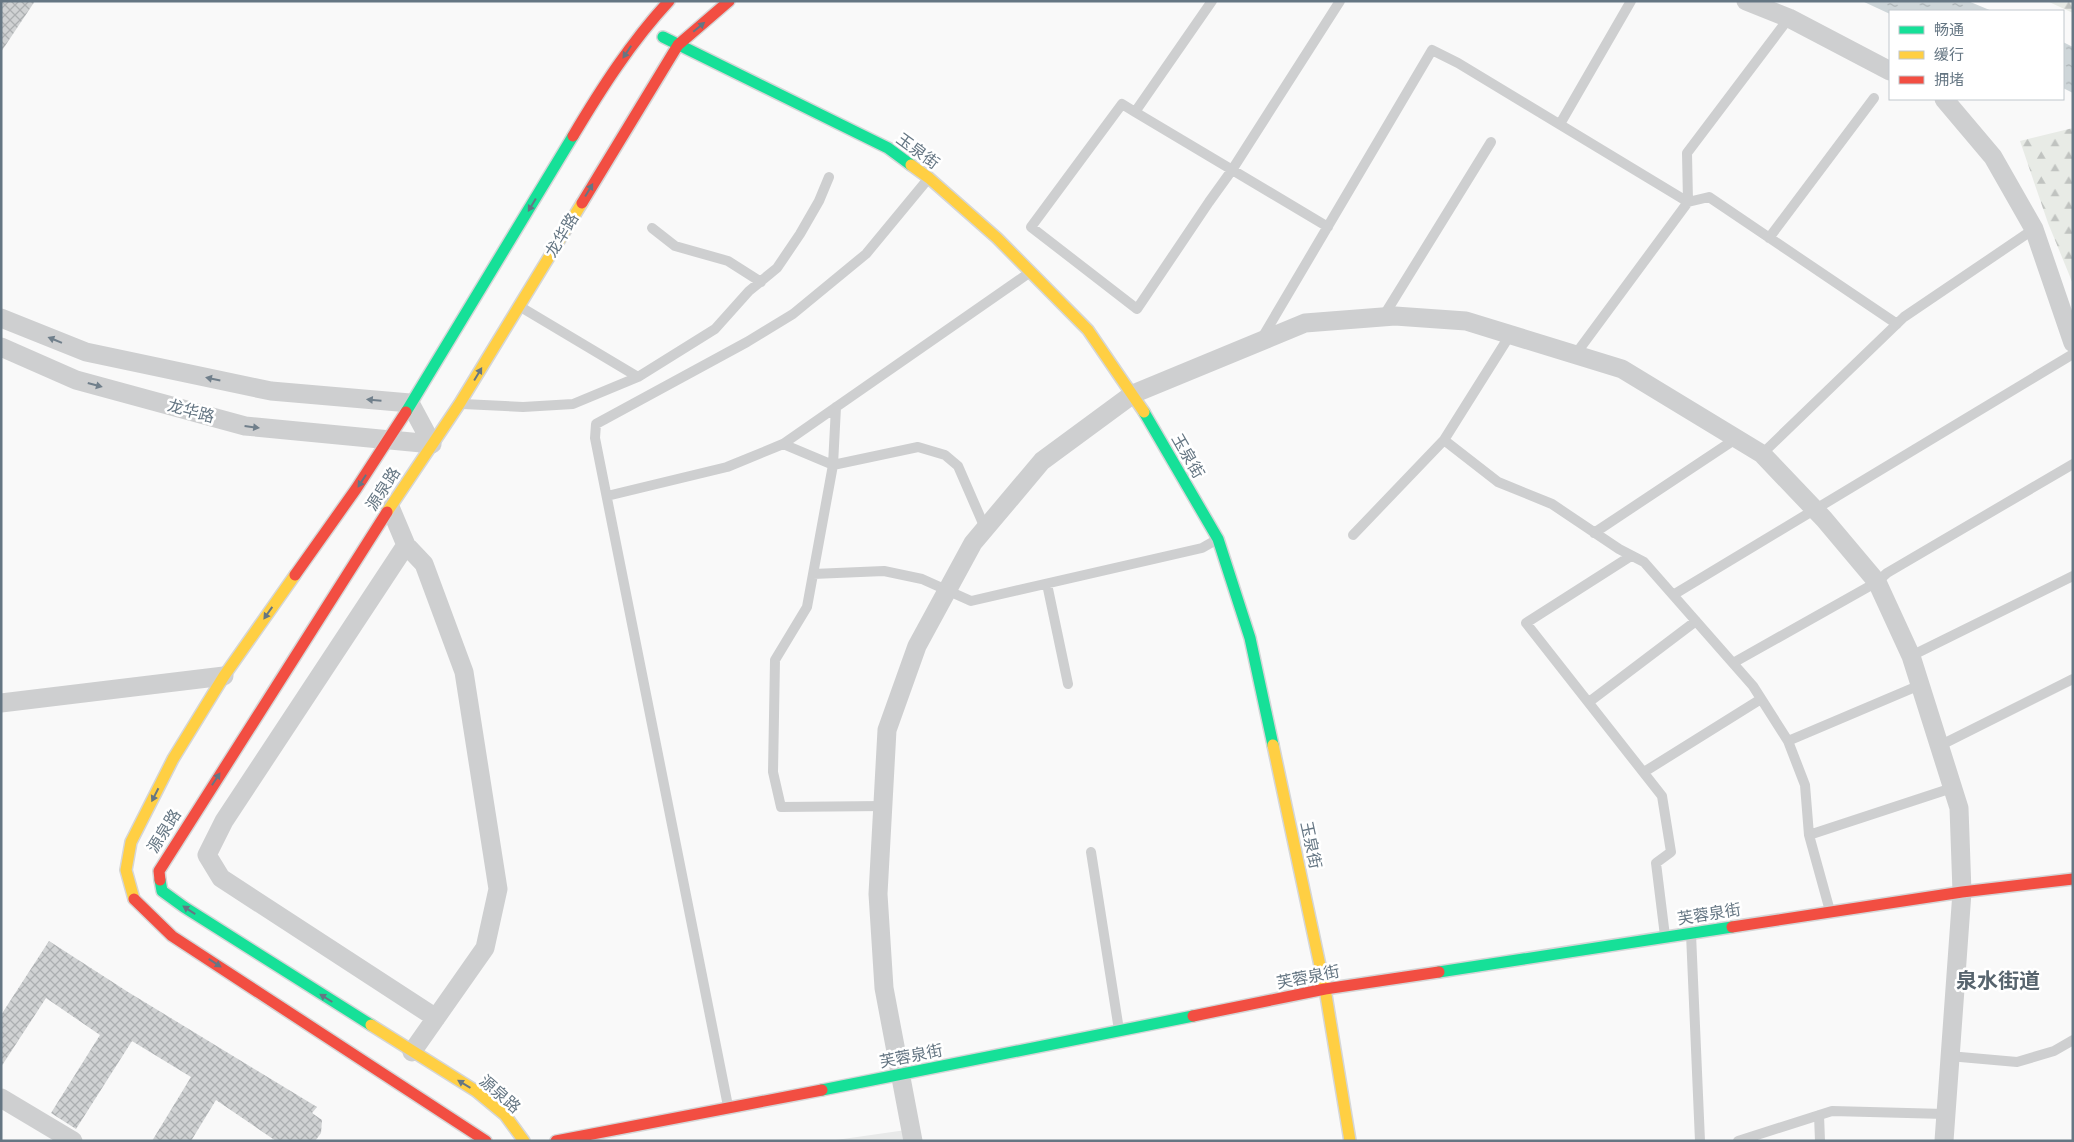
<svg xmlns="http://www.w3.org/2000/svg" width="2074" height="1142" font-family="Roboto,'Noto Sans SC',sans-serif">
	<defs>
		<pattern id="forest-firs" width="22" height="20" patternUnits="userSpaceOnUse" patternTransform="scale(1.25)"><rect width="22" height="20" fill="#e8ebe6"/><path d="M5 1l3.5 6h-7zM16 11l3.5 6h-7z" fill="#c0c3c0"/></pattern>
		<pattern id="water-ripples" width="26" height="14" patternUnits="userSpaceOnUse" patternTransform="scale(1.25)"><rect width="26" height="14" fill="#ced6d9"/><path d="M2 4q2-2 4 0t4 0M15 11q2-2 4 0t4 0" fill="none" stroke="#abb2b5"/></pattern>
		<pattern id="building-cross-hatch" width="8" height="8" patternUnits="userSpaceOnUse" patternTransform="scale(1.25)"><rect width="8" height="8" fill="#d0d2d3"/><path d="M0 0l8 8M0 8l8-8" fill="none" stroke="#acafb1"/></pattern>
	</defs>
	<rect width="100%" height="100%" fill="#f9f9f9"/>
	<path fill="#e8e9e9" d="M906,1130L907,1141H829Z"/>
	<path fill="url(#forest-firs)" d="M2047,1H2073V13Z
		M2073,128V284L2048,223L2020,141Z"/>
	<path fill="url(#water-ripples)" d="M1862,1H1968L1992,11H1890V14Z
		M2063,42L2073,47V93L2063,88Z"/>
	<path fill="url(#building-cross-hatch)" d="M1,1H35L1,52Z
		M49,941L128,992L317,1107L312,1113L322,1120L321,1133L315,1141H276L216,1100L191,1141H152L191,1077L132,1041L76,1129L51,1113L100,1035L46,998L1,1067V1015Z"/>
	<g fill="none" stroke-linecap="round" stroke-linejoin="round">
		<g stroke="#d5d6d7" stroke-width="14">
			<path id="fast" d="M663,37L888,148L911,165
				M406,412L573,136
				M1144,412L1218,539L1250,638L1273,745
				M160,880L162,891L184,907L371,1025
				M1439,972L1732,927
				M822,1090L1193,1016"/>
		</g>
		<g stroke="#d5d6d7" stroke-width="14">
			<path id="slow" d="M911,165L929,178L997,238L1088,330L1144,412
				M387,512L460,403L582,203
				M1273,745L1325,989L1350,1141
				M134,899L126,870L131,842L173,759L224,676L295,575
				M371,1025L476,1091L505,1115L524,1141"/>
		</g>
		<g stroke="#d5d6d7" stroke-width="14">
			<path id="jam" d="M573,136C601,89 631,42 669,1
				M582,203L678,45L729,1
				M295,575L356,489L406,412
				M160,880L159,871L387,512
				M134,899L172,936L486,1141
				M1732,927L1962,892L2073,879
				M1193,1016L1325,989L1439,972
				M556,1141L822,1090"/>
		</g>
		<path stroke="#cecfd0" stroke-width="10" d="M1135,112L1212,1
			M1560,124L1631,1
			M1328,227L1135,112L1122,104L1031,227L1137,309L1209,202L1232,170L1340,1
			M652,228L675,246L728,261L761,282
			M1769,238L1874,98
			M519,306L638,377
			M1383,317L1491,142
			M1262,338L1432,50L1458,63L1688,202L1709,197L1897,324
			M1575,355L1688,202L1687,153L1789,18
			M463,404L523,407L573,404L638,377L715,329L749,291L777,268L800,234L819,201L829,177
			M836,407L833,465L807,607L775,660L773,772L781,807L883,806
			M1444,440L1498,482L1552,504L1619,549L1644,562L1753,686L1788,741L1805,785L1809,835L1830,911
			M783,444L833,465L918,447L945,455L958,466L985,528
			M1762,454L1904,317L2034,229
			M607,496L727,467L783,444L1029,273
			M1594,533L1737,438
			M1353,535L1444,440L1510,335
			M1631,556L1526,623L1662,796L1671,852L1656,863L1665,936
			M813,574L884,571L922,579L971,601L1202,548L1216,540
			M1047,584L1068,684
			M1673,595L2073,354
			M1911,656L2073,576
			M1733,663L1877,582L1887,573L2073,464
			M1589,702L1696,621
			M1788,741L1920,685
			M1939,746L2073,679
			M1644,772L1761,699
			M1809,835L1952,788
			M1091,852L1119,1030
			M1691,934L1700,1141
			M1949,1056L2017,1062L2054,1051L2073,1040
			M728,1106L595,438L596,424L747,342L793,314L866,254L928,179
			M1819,1115L1820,1141
			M1738,1141L1832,1111L1945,1114"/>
		<path stroke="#cecfd0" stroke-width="19" d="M1746,1L1789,18L1890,71
			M1944,99L1993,157L2034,229L2073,343
			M1,318L86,352L271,391L410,403L432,444
			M1,347L76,380L245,426L432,444
			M390,507L406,545L424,564L464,672L498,889L485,948L412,1052
			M406,545L224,821L207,855L221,878L436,1018
			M1,703L224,676
			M1,1098L73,1141
			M913,1141L884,988L878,894L887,730L917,646L973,543L1042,461L1133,394L1305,323L1395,316L1466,321L1622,369L1762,454L1824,519L1877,582L1911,656L1959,808L1962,892L1944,1141"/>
		<use href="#fast" stroke="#16e098" stroke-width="11"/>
		<use href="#slow" stroke="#ffcf43" stroke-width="11"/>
		<use href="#jam" stroke="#f24e42" stroke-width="11"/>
	</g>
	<defs><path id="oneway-solid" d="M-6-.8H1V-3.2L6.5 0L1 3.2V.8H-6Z" transform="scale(1.25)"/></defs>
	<g fill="#657683">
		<use href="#oneway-solid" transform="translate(699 27) rotate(-40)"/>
		<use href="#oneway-solid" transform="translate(627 52) rotate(124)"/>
		<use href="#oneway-solid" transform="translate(589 190) rotate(-59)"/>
		<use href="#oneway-solid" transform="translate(532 205) rotate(121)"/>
		<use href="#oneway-solid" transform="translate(478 374) rotate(-59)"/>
		<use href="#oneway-solid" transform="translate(362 481) rotate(123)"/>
		<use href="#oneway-solid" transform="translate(268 613) rotate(125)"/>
		<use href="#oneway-solid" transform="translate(216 779) rotate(-57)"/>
		<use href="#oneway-solid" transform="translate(155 795) rotate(117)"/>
		<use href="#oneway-solid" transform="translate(189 910) rotate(-147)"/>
		<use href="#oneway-solid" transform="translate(215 963) rotate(33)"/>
		<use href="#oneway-solid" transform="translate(326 998) rotate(-148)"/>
		<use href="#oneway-solid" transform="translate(464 1084) rotate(-149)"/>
	</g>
	<g fill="#707f8b">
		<use href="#oneway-solid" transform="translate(55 340) rotate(-158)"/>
		<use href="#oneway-solid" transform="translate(213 379) rotate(-168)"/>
		<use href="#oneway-solid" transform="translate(95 385) rotate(15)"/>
		<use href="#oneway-solid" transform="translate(374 400) rotate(-175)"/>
		<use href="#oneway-solid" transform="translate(252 427) rotate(7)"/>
	</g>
	<g text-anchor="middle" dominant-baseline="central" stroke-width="5" stroke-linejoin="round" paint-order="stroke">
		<g font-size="16" fill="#657683" stroke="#fff">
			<text transform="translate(918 151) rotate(36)">玉泉街</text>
			<text transform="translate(562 235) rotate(-59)">龙华路</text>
			<text transform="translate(191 411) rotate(15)">龙华路</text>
			<text transform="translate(1188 456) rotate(60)">玉泉街</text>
			<text transform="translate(383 489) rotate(-57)">源泉路</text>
			<text transform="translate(164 831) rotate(-58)">源泉路</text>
			<text transform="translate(1311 845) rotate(78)">玉泉街</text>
			<text transform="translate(1709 914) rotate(-9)">芙蓉泉街</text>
			<text transform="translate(1308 977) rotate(-11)">芙蓉泉街</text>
			<text transform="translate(911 1056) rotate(-11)">芙蓉泉街</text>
			<text transform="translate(500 1094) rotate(41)">源泉路</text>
		</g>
		<g font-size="21" font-weight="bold" fill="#57646e" stroke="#fff">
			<text x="1998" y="981">泉水街道</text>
		</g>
	</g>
	<rect width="2074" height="1142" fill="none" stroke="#657683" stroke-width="5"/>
	<rect x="1889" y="10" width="175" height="90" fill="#ffffff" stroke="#c1c8cd"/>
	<rect x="1899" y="26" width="25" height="8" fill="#16e098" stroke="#c1c8cd"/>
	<text x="1934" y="35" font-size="15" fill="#657683">畅通</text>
	<rect x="1899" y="51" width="25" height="8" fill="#ffcf43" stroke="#c1c8cd"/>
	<text x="1934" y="60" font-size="15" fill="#657683">缓行</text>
	<rect x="1899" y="76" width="25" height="8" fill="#f24e42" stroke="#c1c8cd"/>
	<text x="1934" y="85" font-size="15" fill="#657683">拥堵</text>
</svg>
